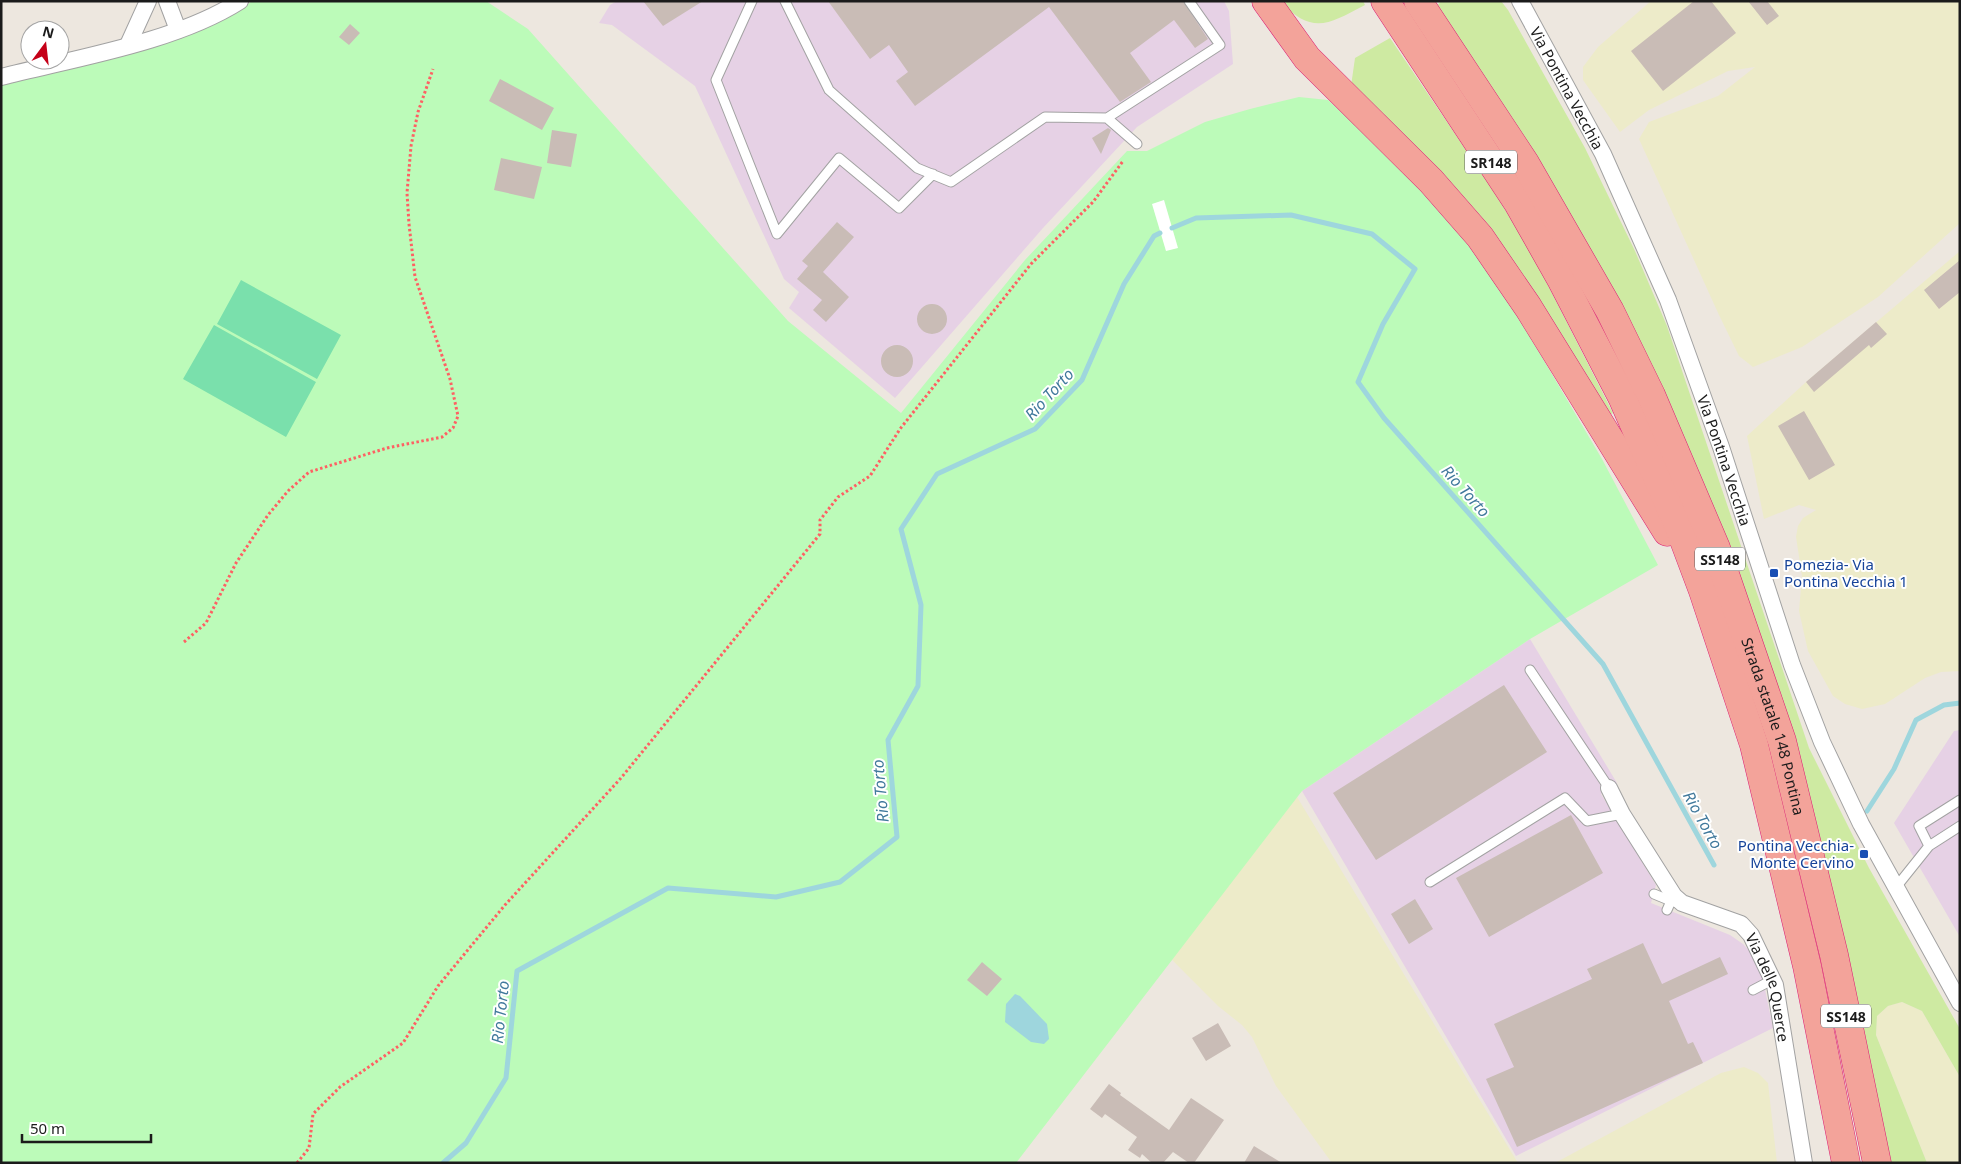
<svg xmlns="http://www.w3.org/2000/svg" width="1961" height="1164" font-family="'Noto Sans',sans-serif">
	<rect width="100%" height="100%" fill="#ede7df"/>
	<path fill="#e6d1e5" d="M617,1H1224L1229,11L1233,64L1137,127L1043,228L895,398L789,308L799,292L784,279L695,86L612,25L599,23L610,5Z
		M1530,639L1617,783L1601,794L1656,885L1651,903L1730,935L1743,944L1755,957L1761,970L1773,1028L1516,1156L1302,791Z
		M1960,730V937L1894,823L1954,731Z"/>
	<path fill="#edebc9" d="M1651,1H1960V223L1878,297L1802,347L1753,367L1739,356L1719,315L1639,139L1649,122L1718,96L1755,67L1728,71L1649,110L1620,132L1583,80V67L1598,47Z
		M1960,251V671L1941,672L1925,678L1885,704L1862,709L1845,704L1833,696L1808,651L1799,611L1802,576L1796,537L1798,526L1803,518L1816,510L1799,505L1764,519L1747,436L1806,382Z
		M1069,419L1510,1150L1518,1163H1332L1276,1086L1252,1037L1242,1025L1218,1006L924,711Z
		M1902,1002L1922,1011L1960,1077V1163H1927L1876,1035L1877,1016L1888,1006Z
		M1744,1067L1758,1073L1768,1083L1777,1163H1555L1721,1073Z"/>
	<path fill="#ceeaa2" d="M1279,1H1363L1365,5C1327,25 1313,35 1279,1Z
		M1441,1H1501L1508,10L1585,148L1635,251L1667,326L1809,748L1869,868L1960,1029V1077L1922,1011L1902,1002L1888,1006L1877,1016L1876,1035L1927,1163H1881L1731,571L1436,7Z
		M1390,38L1487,181L1528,246L1613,413L1602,419L1477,213L1454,186L1351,86L1355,58Z"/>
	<path fill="#bcfbb9" d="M252,1H486L528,29L788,321L901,413L1025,260L1127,151H1147L1205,122L1250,109L1299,97L1328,100L1395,161L1490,269L1602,459L1658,565L1530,639L1302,791L1016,1163H1V84L163,44L238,12Z"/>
	<path fill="#7ae0ac" d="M241,280L341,335L317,379L217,324Z
		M214,325L316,382L286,437L183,379Z"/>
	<path fill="#9ed6dd" d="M1015,994L1020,996L1047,1024L1049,1039L1044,1044L1031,1042L1005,1022L1006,1004Z"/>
	<path fill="#fff" d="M1164,200L1178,248L1166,251L1152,204Z"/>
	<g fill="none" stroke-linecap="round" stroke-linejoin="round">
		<path stroke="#9ed6dd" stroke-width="5" d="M1172,228L1196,218L1291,215L1372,234L1415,269L1383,324L1358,382L1384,418L1603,664L1714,865
			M1867,811L1894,769L1916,720L1944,705L1960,703
			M443,1163L466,1143L506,1078L517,971L668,888L776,897L840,882L897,837L888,740L918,686L921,605L901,529L937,474L1035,429L1082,380L1124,284L1154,236L1160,233"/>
	</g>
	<path fill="#c9bcb6" d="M643,1H703L663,26Z
		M828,1H1183L1208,39L1195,48L1174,20L1130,53L1151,82L1120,102L1049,7L915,106L896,81L908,72L889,45L870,59Z
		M1694,1H1711L1736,33L1663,91L1631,51Z
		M1748,1H1767L1779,16L1767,25Z
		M350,24L360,33L349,45L339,37Z
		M500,79L554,108L542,130L489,101Z
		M1108,128L1111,130L1101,154L1092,138Z
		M552,130L577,134L571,167L547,163Z
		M501,158L542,167L534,199L494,190Z
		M837,222L854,237L823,272L849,297L826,322L813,310L822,300L797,279L808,266L802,261Z
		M1960,260V292L1939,309L1924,290Z
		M917 319a15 15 0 1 1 30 0a15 15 0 1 1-30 0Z
		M1876,322L1887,334L1871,348L1869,345L1814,392L1806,382Z
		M881 361a16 16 0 1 1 32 0a16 16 0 1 1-32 0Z
		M1804,411L1835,465L1809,480L1778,426Z
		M1504,685L1547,752L1376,860L1333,793Z
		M1571,815L1603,873L1489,937L1456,878Z
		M1415,899L1433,929L1409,944L1391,914Z
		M1643,943L1662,984L1720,957L1728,974L1669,1001L1688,1044L1693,1042L1703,1063L1517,1147L1486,1079L1514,1067L1494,1024L1592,979L1587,969Z
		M982,962L1002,979L987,996L967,980Z
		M1218,1023L1231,1046L1206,1061L1192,1038Z
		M1109,1084L1121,1093L1120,1095L1169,1130L1191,1098L1224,1120L1194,1163H1189L1173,1152L1163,1163H1152L1142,1154L1140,1158L1128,1150L1137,1137L1105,1114L1102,1118L1090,1109Z
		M1254,1146L1282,1163H1244Z"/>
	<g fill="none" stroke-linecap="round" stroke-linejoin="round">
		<g stroke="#a2a2a2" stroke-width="11">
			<path id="service" d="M752,1L716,80L777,234L839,158L899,208L933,174
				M785,1L829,90L917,168L951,182L1045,117L1107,118L1220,45L1189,1
				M1107,118L1137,144
				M1530,670L1609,788
				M1929,846L1919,826L1960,800
				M1430,882L1565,798L1587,821L1622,814
				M1897,886L1929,846L1960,826
				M1654,894L1671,901
				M1667,910L1671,901L1680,903
				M1753,990L1774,979"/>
		</g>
		<g stroke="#a2a2a2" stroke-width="18">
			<g id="minor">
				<path d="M167,1L178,30"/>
				<path id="s1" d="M1520,1L1603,154L1668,300L1721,447L1792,665L1822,742L1861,824L1960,1003"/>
				<path d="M128,45L148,1"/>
				<path d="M1,77C76,58 176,42 240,1"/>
				<path id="s2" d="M1609,788L1622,814L1674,896L1682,903L1741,924L1751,935L1775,985L1804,1163"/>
			</g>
		</g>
		<g stroke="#da1e75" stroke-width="29">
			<g id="trunk">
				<path d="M1266,1L1307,58L1431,181L1480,237L1528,307L1667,532"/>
				<path d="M1385,1L1518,203L1561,279L1622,397L1679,527L1703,591L1754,745L1807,966L1846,1163"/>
				<path id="s3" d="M1418,1L1525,163L1610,311L1651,395L1716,548L1782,741L1834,955L1877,1163"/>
			</g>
		</g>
		<path stroke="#fe6063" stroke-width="3" stroke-dasharray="2.5 2.5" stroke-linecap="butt" d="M184,642L206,623L236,563L268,515L288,491L309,472L387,448L442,437L453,428L458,416L450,379L415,277L409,224L407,193L411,146L418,112L433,69
			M297,1163L309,1148L313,1114L340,1087L403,1043L438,986L505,905L621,778L820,534V520L838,497L870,476L900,429L1031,264L1093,202L1123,161"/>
		<use href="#service" stroke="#fff" stroke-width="9"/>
		<use href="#minor" stroke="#fff" stroke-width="16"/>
		<use href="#trunk" stroke="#f3a39a" stroke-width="28"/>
	</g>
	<g fill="#1a4fb4" stroke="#fff" stroke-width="2">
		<rect x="1769" y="568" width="10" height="10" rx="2.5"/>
		<rect x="1859" y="849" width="10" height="10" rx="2.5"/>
	</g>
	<g text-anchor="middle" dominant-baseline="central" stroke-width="4" stroke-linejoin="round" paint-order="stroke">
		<g fill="#fff" stroke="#5f5f5f" stroke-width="1">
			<rect x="1465" y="150.5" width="52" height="23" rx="4"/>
			<rect x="1695" y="547.5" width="50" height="23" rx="4"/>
			<rect x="1821" y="1004.5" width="50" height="23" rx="4"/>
		</g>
		<g font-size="14" font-weight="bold" fill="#1b1b1b">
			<text x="1491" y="162">SR148</text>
			<text x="1720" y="559">SS148</text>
			<text x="1846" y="1016">SS148</text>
		</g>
		<g font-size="15" fill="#1b1b1b" stroke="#fff">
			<text stroke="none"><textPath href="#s1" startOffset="99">Via Pontina Vecchia</textPath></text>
			<text stroke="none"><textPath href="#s1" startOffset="504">Via Pontina Vecchia</textPath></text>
			<text stroke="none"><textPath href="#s3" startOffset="812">Strada statale 148 Pontina</textPath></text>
			<text stroke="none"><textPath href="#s2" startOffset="270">Via delle Querce</textPath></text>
		</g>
		<g font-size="15" fill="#164399" stroke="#fff" text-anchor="start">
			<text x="1784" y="564">Pomezia- Via<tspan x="1784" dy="17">Pontina Vecchia 1</tspan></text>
			<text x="1854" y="845" text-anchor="end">Pontina Vecchia-<tspan x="1854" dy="17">Monte Cervino</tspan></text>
		</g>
		<g font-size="16" font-style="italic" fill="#41799c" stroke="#fff">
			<text transform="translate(1049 394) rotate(-47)">Rio Torto</text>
			<text transform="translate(1466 491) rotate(48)">Rio Torto</text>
			<text transform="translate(880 791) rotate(-95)">Rio Torto</text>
			<text transform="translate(1703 820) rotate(61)">Rio Torto</text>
			<text transform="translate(500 1012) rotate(-84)">Rio Torto</text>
		</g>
	</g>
	<rect width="1961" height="1164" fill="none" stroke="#1b1b1b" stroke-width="5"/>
	<g transform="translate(45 45) rotate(15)"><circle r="24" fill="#ffffff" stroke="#a4a4a4"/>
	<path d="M0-4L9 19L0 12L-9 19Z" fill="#c50018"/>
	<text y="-8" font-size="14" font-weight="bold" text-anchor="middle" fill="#1b1b1b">N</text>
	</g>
	<path d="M22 1134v8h129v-8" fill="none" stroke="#1b1b1b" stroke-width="2.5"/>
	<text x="30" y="1134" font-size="15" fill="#1b1b1b" stroke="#ffffff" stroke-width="4" paint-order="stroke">50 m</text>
</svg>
